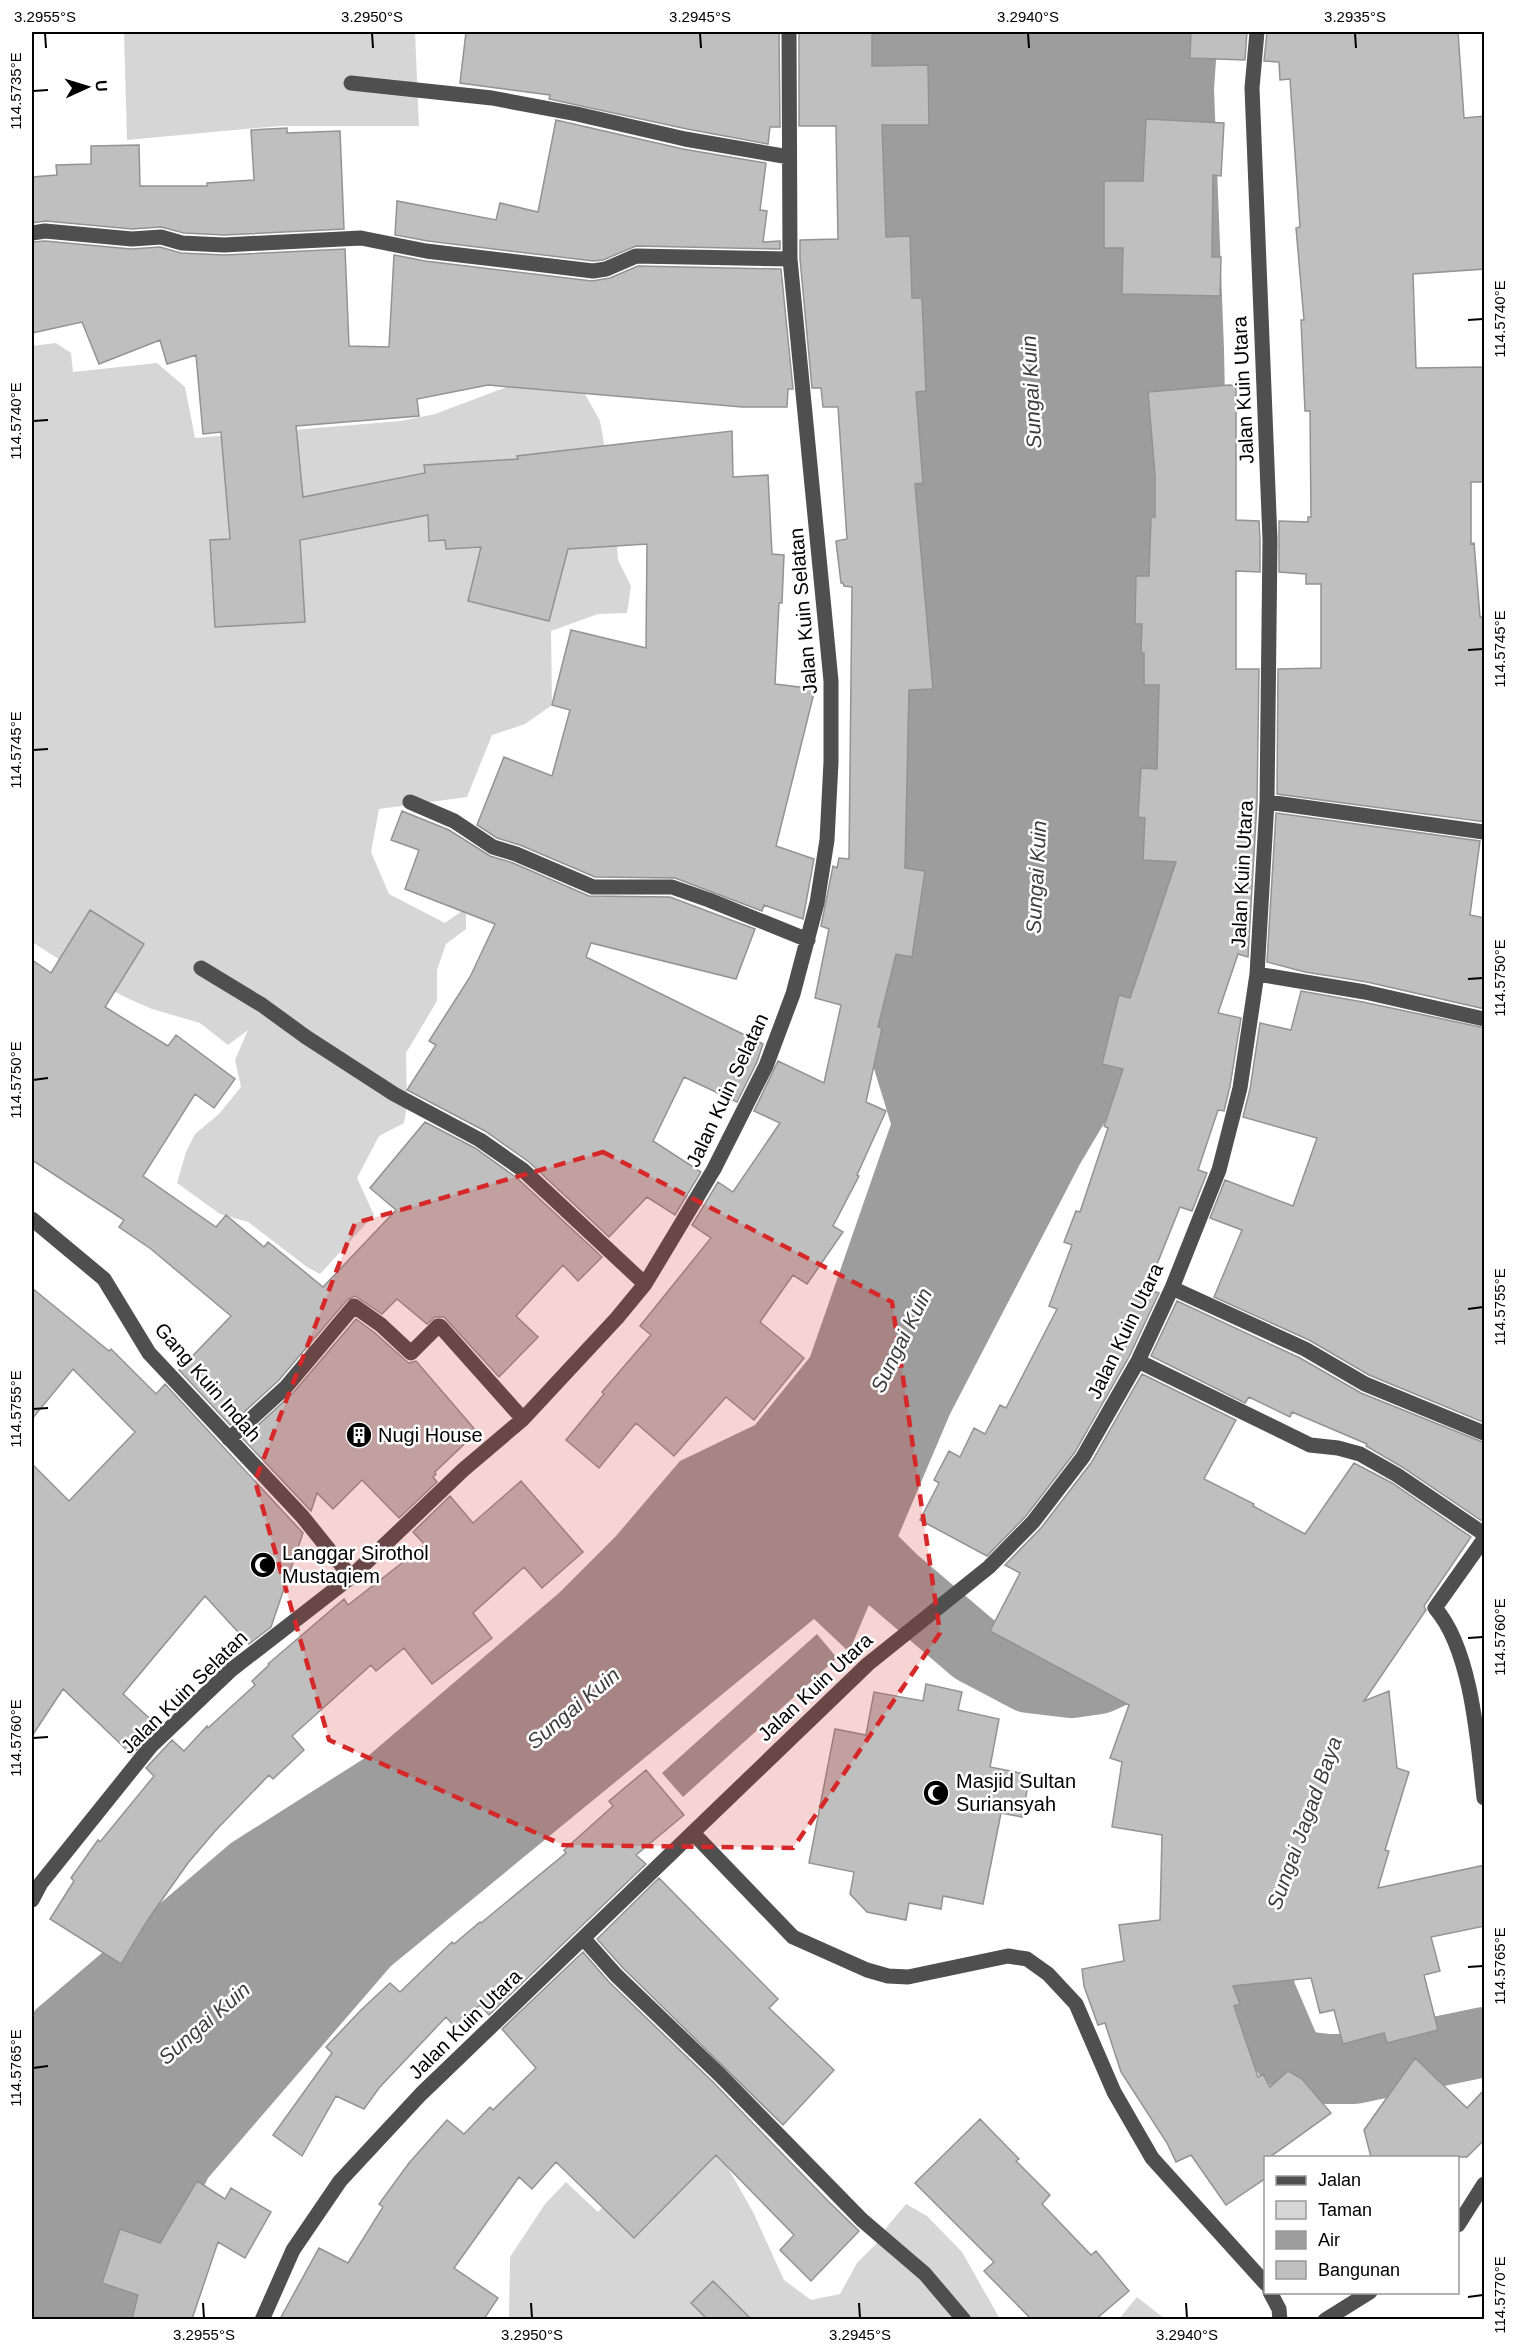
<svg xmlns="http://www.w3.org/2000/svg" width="1516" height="2351" font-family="Arial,sans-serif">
	<rect width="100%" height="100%" fill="#fff"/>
	<path fill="#d6d6d6" d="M124,32H415L419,126H279L127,140Z
		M56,343L71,353L73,372L157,363L185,387L195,438L401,421L435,414L512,385L581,387L600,421L614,501L618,560L631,586L627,613L598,614L551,631L552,705L525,724L492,735L467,797L379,809L371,852L389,894L445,923L466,908V929L446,944L437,970V1001L406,1053L407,1105L404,1123L379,1136L357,1178L374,1215L320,1274L307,1267L248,1222L220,1214L177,1183L186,1152L195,1134L219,1114L241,1087L235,1060L248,1030L228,1045L200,1023L152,1009L129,999L95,982L32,942V346Z
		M684,2133L724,2161L753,2212L784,2280L811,2300L840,2294L857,2263L881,2239L886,2228L906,2204L927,2216L962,2252L1000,2319L509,2320L510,2257L545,2204L566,2182L598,2212L622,2186Z
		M1137,2297L1165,2319H1119Z"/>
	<path fill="#9d9d9d" d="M853,32H1218L1214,89L1224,349L1230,659L1228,914L1080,1164L950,1414L849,1652L814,1619L391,1966L208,2178L145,2308L144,2319L32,2320V2017L35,2010L231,1843L368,1756L559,1593L616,1536L680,1461L755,1425L810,1357L891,1124L855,1007L869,815L838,233Z
		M817,1634L837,1658L683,1797L662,1773Z"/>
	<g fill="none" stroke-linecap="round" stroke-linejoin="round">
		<path stroke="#9d9d9d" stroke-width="70" d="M819,1507L892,1579L974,1649L1029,1678L1071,1683L1099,1679L1121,1669L1136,1656L1154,1644L1170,1642
			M1281,1891L1262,1934L1258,1967L1260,1991L1286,2052L1302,2066L1328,2069H1354L1484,2042"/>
	</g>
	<path fill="#bfbfbf" stroke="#939393" stroke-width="1.5" d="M466,32H779L780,127H770L768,144L687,129L549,99L550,95L460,83Z
		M799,32H872V66L928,65L929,125H882L886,237L910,236L912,298H922L926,391L916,392L923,483L915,484L933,689L909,690L905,868L925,871L912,957L896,954L878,1027L882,1028L866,1102L886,1111L857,1175L859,1176L833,1226L843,1232L807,1284L793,1275L760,1322L804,1358L754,1420L726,1397L674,1456L636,1423L599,1468L566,1440L604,1394L602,1392L651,1335L640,1326L711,1238L692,1225L718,1182L733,1192L780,1123L754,1111L778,1061L824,1083L841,1005L815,998L829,929L821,926L833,866L837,868L839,858L849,859L852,587L844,586L843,583H841L836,541L847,539L838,407H823L821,388H812L800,259V240L838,239L836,126H799Z
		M1191,32H1247L1245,60L1190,58Z
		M1267,32H1458L1464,118L1485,116V269L1413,274L1416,368L1485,367V482H1471V544L1474,543L1480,617H1485V822L1277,794L1278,669L1321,668V584H1306V574L1279,572V521L1308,522V517H1311L1310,411H1305L1301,320H1304L1296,228L1300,227L1290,79L1280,80L1279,62L1264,61Z
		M1146,119L1224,123L1221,176L1213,175L1212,257H1221L1220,296L1122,294L1123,248H1104V181H1143Z
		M556,120L683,149L766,163L760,210L767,211L763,242L780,241V249L636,246L603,260L593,261L428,241L395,235L397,201L496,220L500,203L538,212Z
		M287,128V133L340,131L344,229L224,235L184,233L161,227L132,229L46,221L32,223V177L57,175L56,165L91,164V146L139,145L140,186H207V183L254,180L251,130Z
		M45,241L131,249L160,247L181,253L224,255L345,249L349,346L389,347L394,255L425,261L592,281L610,278L638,266L781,269L793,389H788L787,407H742L488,385L417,399L419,416L296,426L303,497L425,473L424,465L518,459L517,456L732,431L733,477L768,475L772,554L784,555L782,603H779L775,684L815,689L776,846L814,859L803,919L764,905L762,911L675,878L595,877L520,845L497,838L477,825L504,757L552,776L570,710L552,705L571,630L646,648L647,544L568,549L549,621L468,601L481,547L446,549L445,540L429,541L428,515L300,540L305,622L215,627L210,540L230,539L221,432L203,434L196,355L167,364L160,340L99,364L82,322L32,333V242Z
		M1229,385L1236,386V520L1259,521L1260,540V572L1236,571V669H1259L1257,802L1248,957L1238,954L1218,1013L1241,1018L1230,1086L1224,1111L1218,1110L1198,1170L1207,1173L1192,1211L1180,1207L1147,1289L1159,1293L1129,1357L1075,1452L1026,1516L987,1556L920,1520L939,1483L934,1480L949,1451L960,1457L974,1428L985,1434L1000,1405L1006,1408L1057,1309L1049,1306L1072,1245L1064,1242L1076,1211L1080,1212L1108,1128L1104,1126L1123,1069L1102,1064L1119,995L1130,998L1176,862L1143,860L1145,818L1138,817L1141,768L1157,769L1159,685H1144V653H1141L1142,624H1135L1136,576H1149L1151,517H1155V475L1148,392Z
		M402,811L449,830L490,856L513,863L589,896L670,897L755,929L736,979L591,943L586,957L763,1044L757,1062L737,1102L684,1077L653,1141L701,1172L675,1215L647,1197L609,1237L529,1162L485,1131L407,1090L436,1045L429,1041L470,977L495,924L405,889L419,850L391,840Z
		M1276,813L1480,841L1470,915L1485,918V1009L1367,982L1305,972L1267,962Z
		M90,910L144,944L105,1007L168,1046L176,1035L235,1079L214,1108L195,1094L143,1176L216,1227L226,1215L264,1247L268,1242L323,1287L396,1210L370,1188L425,1122L475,1148L517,1178L602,1257L578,1281L563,1265L516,1316L538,1337L499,1377L444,1317H435L427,1324L397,1299L382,1314L355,1296L347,1300L279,1380L230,1425L179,1370L231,1316L151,1249L119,1227L124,1220L32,1160V960L51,973Z
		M1301,991L1363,1002L1485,1028V1423L1369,1375L1309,1340L1214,1297L1242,1230L1210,1218L1225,1180L1293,1206L1317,1138L1243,1117L1250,1089L1260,1023L1291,1030Z
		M32,1288L109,1351L111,1349L156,1394L165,1384L303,1533L271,1627L249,1644L205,1596L123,1694L158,1726L132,1755L63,1689L32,1736V1464L69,1501L135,1432L73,1369L32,1419Z
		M1177,1301L1300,1358L1361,1393L1485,1443V1517L1482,1521L1402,1467L1366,1446L1367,1444L1292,1412L1290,1417L1249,1397L1245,1403L1151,1356Z
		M356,1319L375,1333L405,1360L409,1363L416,1361L477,1432L435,1472L436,1474L433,1477L437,1482L399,1518L362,1480L333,1509L317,1493L311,1511L243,1439L293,1393Z
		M1142,1374L1236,1420L1204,1479L1254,1504L1253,1506L1305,1534L1354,1463L1392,1483L1471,1537L1424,1606L1426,1610L1364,1701L1389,1691L1397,1768L1409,1772L1385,1850L1389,1851L1378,1888L1485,1865V1926L1431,1937L1440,1971L1424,1975L1438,2030L1387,2043L1384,2033L1343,2044L1334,2010L1320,2013L1311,1978L1233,1986L1240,2004L1234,2006L1258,2077L1263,2074L1270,2087L1288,2071L1302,2079L1331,2113L1270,2157H1266V2178L1226,2205L1191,2155L1176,2162L1167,2143L1121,2072L1105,2023L1098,2025L1084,1986L1082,1969L1124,1961L1119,1925L1160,1920L1162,1835L1112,1827L1122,1762L1110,1758L1129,1705L990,1631L1020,1573L1005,1565L1041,1528L1091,1463Z
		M521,1481L583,1552L542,1588L524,1567L473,1613L492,1638L432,1684L404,1648L376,1671L371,1665L292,1736L304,1750L273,1779L269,1775L216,1830L188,1863L149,1918L121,1964L50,1919L74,1881L71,1878L98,1840L100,1842L154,1776L146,1768L172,1740L184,1751L207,1726L208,1728L255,1685L252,1681L269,1665L268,1664L344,1599L348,1605L425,1545L413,1532L450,1496L473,1523Z
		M926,1684L962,1692L958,1710L999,1719L990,1767L1030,1775L1022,1817L1001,1813L983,1904L943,1896L941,1909L909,1903L906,1920L867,1912L850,1894L854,1872L809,1863L835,1729L866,1735L874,1692L923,1701Z
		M646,1770L684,1815L636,1855L646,1864L489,2015L480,2005L456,2028L446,2017L379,2088L364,2109L336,2096L302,2156L273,2135L332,2053L326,2047L361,2010L390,1983L400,1992L452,1942L454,1944L480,1922L481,1923L566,1853L564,1850L613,1806L609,1801Z
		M659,1878L778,1999L769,2008L834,2070L783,2125L623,1968L597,1939Z
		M583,1952L609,1982L713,2082L828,2201L859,2231L811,2281L780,2250L794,2235L716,2155L634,2238L556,2162L532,2189L519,2177L454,2268L498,2298L484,2319H280L319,2248L348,2263L383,2207L379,2204L409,2163L447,2120L464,2134L490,2107L493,2110L536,2068L502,2029Z
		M1415,2058L1467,2108L1485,2089V2139L1467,2157H1371L1364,2130Z
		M980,2119L1019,2159L1016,2161L1050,2195L1042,2204L1091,2255L1096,2251L1129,2291L1096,2319H1031L984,2271L994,2262L915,2183Z
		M197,2181L225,2199L231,2188L271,2212L245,2258L218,2242L192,2319H132L138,2295L102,2283L120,2229L160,2243Z
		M713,2281L751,2319H707L691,2303Z"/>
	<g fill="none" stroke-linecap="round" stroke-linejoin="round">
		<path stroke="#4f4f4f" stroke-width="15" d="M351,83L492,98L577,114L685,139L789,157
			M32,233L45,231L132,239L161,237L182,243L224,245L361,238L426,251L593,271L606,269L636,256L790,259
			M410,802L454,821L493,847L516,854L593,887H672L709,900L808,940
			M1267,802L1484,832
			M201,968L262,1005L306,1037L394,1094L480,1140L523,1170L645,1284
			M1257,974L1365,992L1484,1019
			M32,1219L104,1279L149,1353L302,1516L351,1577
			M1172,1288L1305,1349L1365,1384L1484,1433
			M1138,1361L1310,1445L1338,1448L1360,1454L1397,1475L1484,1534
			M229,1439L286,1387L354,1306L381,1325L411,1353L438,1326H440L523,1419
			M1484,1539L1435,1608C1472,1650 1478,1744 1484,1798
			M693,1833L793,1937L867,1970L888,1976L908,1977L1008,1956L1027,1959L1048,1974L1076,2004L1114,2092L1152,2158L1266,2284
			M32,1900L41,1883L151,1746L231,1670L351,1577L463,1470L523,1419L617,1318L645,1284L714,1169L766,1066L793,994L817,903L827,840L831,762V681L790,259L789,32
			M584,1939L616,1975L720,2075L862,2220L925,2274L964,2320
			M1458,2225L1484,2184
			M1270,2292L1279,2309L1280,2320
			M262,2320L293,2250L340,2181L421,2094L868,1664L989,1567L1033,1522L1083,1457L1138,1361L1172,1288L1219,1170L1240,1088L1257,974L1267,802L1270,540L1252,88L1257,32
			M1325,2320L1370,2292"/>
	</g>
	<path fill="#d62828" fill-opacity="0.2" stroke="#d62828" stroke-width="4.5" stroke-dasharray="12 8" stroke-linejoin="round" d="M603,1152L892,1302L940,1633L793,1848L563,1845L329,1740L255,1481L355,1223Z"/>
	<path fill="none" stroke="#000" stroke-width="2" d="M45,33L46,48M372,33L373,48M700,33L701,48M1028,33L1029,48M1355,33L1356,48M33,91L48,90M1468,320L1483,319M33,421L48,420M1468,650L1483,649M33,750L48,749M1468,979L1483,978M33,1080L48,1078M1468,1309L1483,1307M33,1409L48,1408M1468,1638L1483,1637M33,1738L48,1737M1468,1967L1483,1966M33,2068L48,2066M1468,2297L1483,2295M203,2303L204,2318M531,2303L532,2318M859,2303L860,2318M1186,2303L1187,2318"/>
	<defs>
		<g id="building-disc" transform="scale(1.35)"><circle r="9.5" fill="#000" stroke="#fff"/><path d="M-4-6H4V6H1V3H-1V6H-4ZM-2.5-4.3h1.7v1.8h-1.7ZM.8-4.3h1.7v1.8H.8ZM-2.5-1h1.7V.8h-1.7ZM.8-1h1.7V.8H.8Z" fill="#fff"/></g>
		<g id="mosque-disc" transform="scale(1.35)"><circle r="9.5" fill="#000" stroke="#fff"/><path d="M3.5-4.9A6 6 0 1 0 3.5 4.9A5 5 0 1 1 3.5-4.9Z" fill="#fff"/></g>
	</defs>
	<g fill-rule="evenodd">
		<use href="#building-disc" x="359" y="1435"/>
		<use href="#mosque-disc" x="263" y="1565"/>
		<use href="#mosque-disc" x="936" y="1793"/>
	</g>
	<g text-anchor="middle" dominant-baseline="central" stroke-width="5" stroke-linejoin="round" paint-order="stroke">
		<g font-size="20" fill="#000" stroke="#fff">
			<text transform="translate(1243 390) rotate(-93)">Jalan Kuin Utara</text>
			<text transform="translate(803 611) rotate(-95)">Jalan Kuin Selatan</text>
			<text transform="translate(1242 874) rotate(-87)">Jalan Kuin Utara</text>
			<text transform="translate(727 1090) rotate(-65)">Jalan Kuin Selatan</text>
			<text transform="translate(1125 1331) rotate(-64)">Jalan Kuin Utara</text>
			<text transform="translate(208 1382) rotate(49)">Gang Kuin Indah</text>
			<text transform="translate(815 1687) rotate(-43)">Jalan Kuin Utara</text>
			<text transform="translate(184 1692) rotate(-44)">Jalan Kuin Selatan</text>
			<text transform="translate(465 2024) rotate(-44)">Jalan Kuin Utara</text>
		</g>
		<g font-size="20" fill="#000" stroke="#fff" text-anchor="start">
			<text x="378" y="1435">Nugi House</text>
			<text x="282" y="1553">Langgar Sirothol<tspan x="282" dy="23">Mustaqiem</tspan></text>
			<text x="956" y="1781">Masjid Sultan<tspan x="956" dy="23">Suriansyah</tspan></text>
		</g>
		<g font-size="21" font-style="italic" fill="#3e3e3e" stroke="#fff">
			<text transform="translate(1031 392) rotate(-93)">Sungai Kuin</text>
			<text transform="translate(1036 877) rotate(-87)">Sungai Kuin</text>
			<text transform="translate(901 1340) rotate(-64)">Sungai Kuin</text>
			<text transform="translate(573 1708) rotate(-40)">Sungai Kuin</text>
			<text transform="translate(1304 1823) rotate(-70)">Sungai Jagad Baya</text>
			<text transform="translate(204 2023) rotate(-41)">Sungai Kuin</text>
		</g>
	</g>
	<rect width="1516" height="2351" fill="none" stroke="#ffffff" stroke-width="66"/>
	<rect x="1264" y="2156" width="195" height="138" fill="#ffffff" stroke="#999999" stroke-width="1.5"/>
	<rect x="1276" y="2176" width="30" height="9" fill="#4f4f4f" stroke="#999999" stroke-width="1.5"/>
	<text x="1318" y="2186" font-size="18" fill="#000000">Jalan</text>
	<rect x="1276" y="2201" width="30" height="18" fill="#d6d6d6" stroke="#999999" stroke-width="1.5"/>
	<text x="1318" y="2216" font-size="18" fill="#000000">Taman</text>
	<rect x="1276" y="2231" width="30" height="18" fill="#9d9d9d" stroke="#999999" stroke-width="1.5"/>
	<text x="1318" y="2246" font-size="18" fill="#000000">Air</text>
	<rect x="1276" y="2261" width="30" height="18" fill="#bfbfbf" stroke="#999999" stroke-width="1.5"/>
	<text x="1318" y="2276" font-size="18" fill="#000000">Bangunan</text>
	<g transform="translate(87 87) rotate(86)" stroke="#ffffff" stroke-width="4.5" paint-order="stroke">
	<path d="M0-4.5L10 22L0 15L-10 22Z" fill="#000000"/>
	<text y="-9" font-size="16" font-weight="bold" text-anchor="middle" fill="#000000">U</text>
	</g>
	<rect x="33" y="33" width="1450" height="2285" fill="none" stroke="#000" stroke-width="2"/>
	<g font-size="15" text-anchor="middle" fill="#000">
		<text x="45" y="22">3.2955°S</text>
		<text x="372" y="22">3.2950°S</text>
		<text x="700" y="22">3.2945°S</text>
		<text x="1028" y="22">3.2940°S</text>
		<text x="1355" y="22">3.2935°S</text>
		<text transform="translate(16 91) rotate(-90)" y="5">114.5735°E</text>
		<text transform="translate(1500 319) rotate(-90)" y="5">114.5740°E</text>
		<text transform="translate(16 421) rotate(-90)" y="5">114.5740°E</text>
		<text transform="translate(1500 649) rotate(-90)" y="5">114.5745°E</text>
		<text transform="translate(16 750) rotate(-90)" y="5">114.5745°E</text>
		<text transform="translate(1500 978) rotate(-90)" y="5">114.5750°E</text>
		<text transform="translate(16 1080) rotate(-90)" y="5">114.5750°E</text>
		<text transform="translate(1500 1307) rotate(-90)" y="5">114.5755°E</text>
		<text transform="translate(16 1409) rotate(-90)" y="5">114.5755°E</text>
		<text transform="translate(1500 1637) rotate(-90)" y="5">114.5760°E</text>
		<text transform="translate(16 1738) rotate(-90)" y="5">114.5760°E</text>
		<text transform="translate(1500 1966) rotate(-90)" y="5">114.5765°E</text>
		<text transform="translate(16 2068) rotate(-90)" y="5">114.5765°E</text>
		<text transform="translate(1500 2295) rotate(-90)" y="5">114.5770°E</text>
		<text x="204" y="2340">3.2955°S</text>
		<text x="532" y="2340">3.2950°S</text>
		<text x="860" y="2340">3.2945°S</text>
		<text x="1187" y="2340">3.2940°S</text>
	</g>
</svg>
